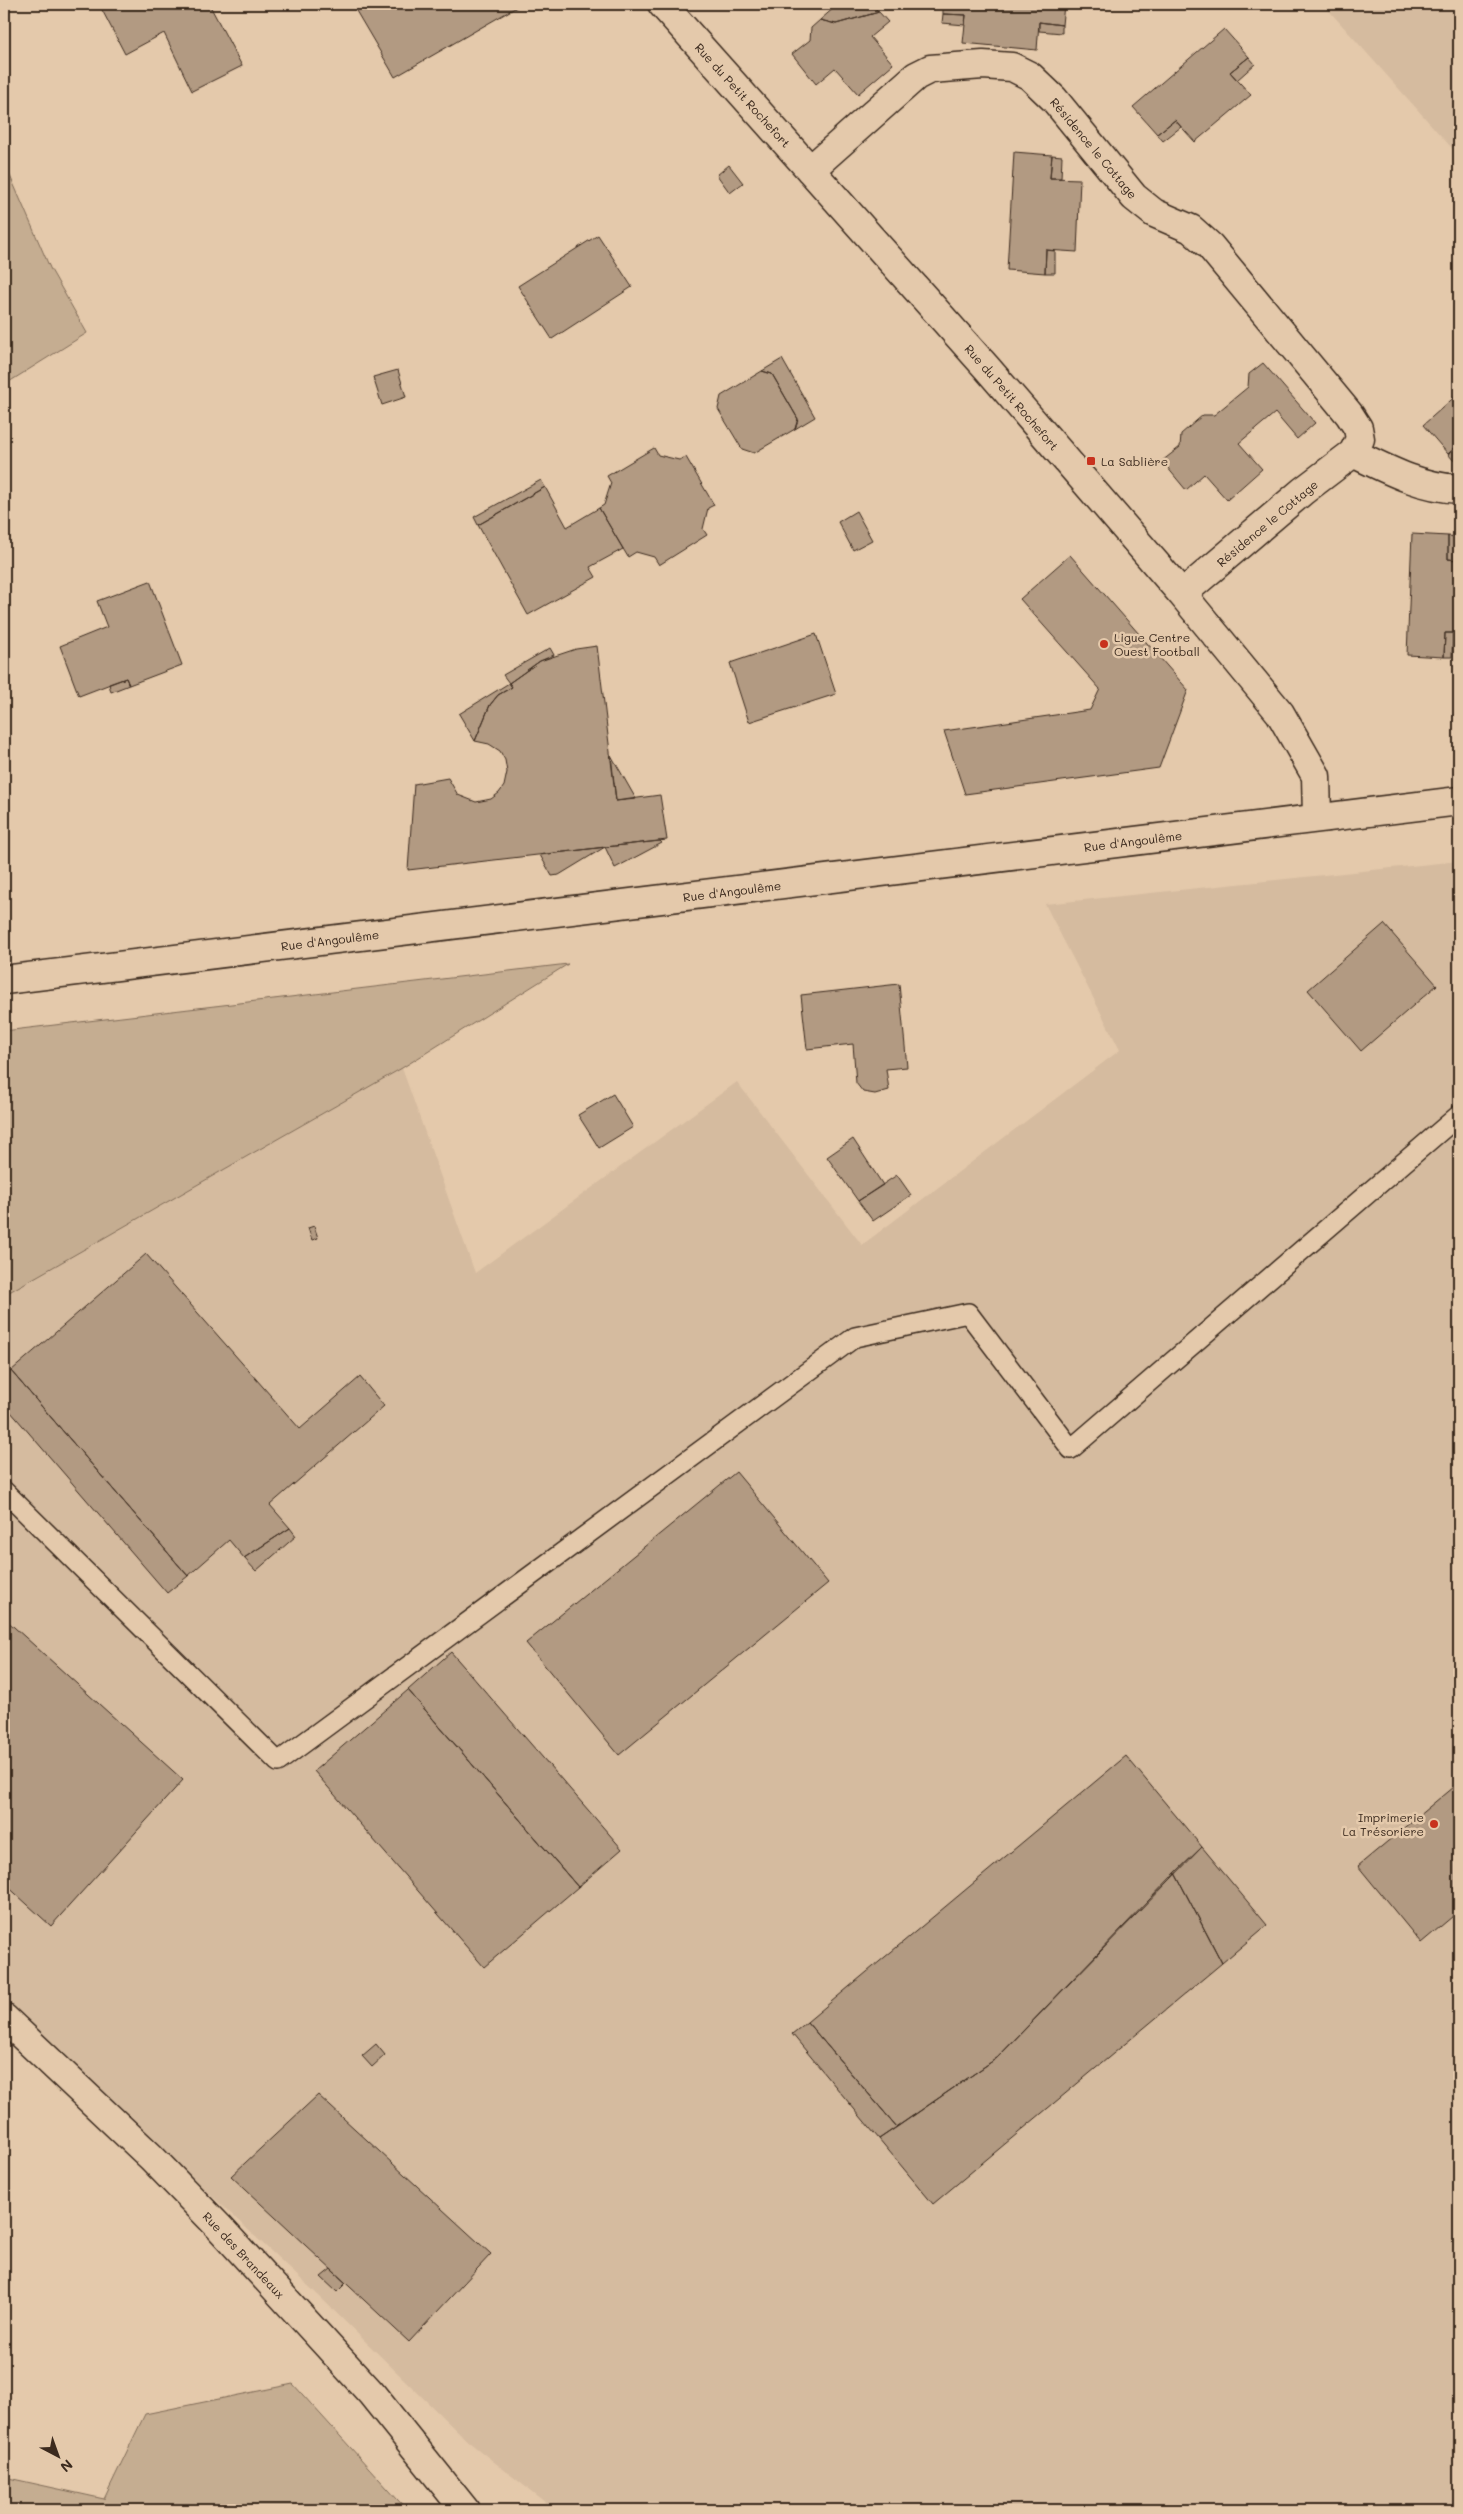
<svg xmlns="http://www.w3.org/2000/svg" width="1463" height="2514" font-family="Mali,sans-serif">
	<rect width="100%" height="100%" fill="#e4c9ab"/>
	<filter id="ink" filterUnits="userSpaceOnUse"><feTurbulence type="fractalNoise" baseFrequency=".02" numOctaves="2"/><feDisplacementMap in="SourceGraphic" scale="10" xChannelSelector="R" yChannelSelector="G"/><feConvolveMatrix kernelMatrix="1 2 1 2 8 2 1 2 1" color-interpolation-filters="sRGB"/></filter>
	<g filter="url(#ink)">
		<path fill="#d5bb9f" d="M1323,4H1459V156Z
			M1459,861V2510H555L465,2439L318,2295L4,2002V1295L402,1068L475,1273L737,1082L862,1245L1120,1050L1045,904Z"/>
		<path fill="#c5ad91" stroke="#806c58" d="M4,162L50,268L87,333L4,385Z
			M568,964L402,1068L4,1295V1031Z
			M293,2384L407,2510H4V2477L104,2499L145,2414Z"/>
		<path fill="#b29a82" stroke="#3b2a1e" d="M103,4H209L242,66L192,91L164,33L125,54L100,6Z
			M352,4H522L395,77Z
			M852,4H871L879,12L836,24L820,20L835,7L845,9Z
			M943,4H1064L1062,25L1039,22L1037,50L963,43L966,15L943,14Z
			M879,12L888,22L870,37L893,64L858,94L835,68L816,84L792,54L810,40L811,28L820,20L836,24Z
			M943,14L966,15L965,25L942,23Z
			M1039,22L1062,25V33L1039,31Z
			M1224,29L1249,57L1230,72L1251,95L1195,142L1175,120L1157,134L1133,107Z
			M1249,57L1255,64L1237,80L1230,72Z
			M1175,120L1181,127L1163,141L1157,134Z
			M1014,152L1052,155L1050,178L1080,179L1077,252L1046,250L1045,273L1007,270Z
			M1052,155L1062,156L1061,178H1050Z
			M729,165L743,183L730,193L717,175Z
			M598,235L632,287L552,339L518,286Z
			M1046,250L1055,251V273H1045Z
			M782,359L815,417L795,429L798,419L772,374L762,371Z
			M1263,363L1315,423L1297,439L1275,413L1239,443L1262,469L1227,500L1204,474L1186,490L1162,461L1180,447L1181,434L1203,415H1214L1248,387L1249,374Z
			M398,370L406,397L382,405L373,377Z
			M762,371L772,374L798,419L795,429L754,453L742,449L718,409L721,396Z
			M1459,393V444L1448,454L1423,425Z
			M1459,444V456L1454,461L1448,454Z
			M654,448L658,455L679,460L686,457L714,505L708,508L703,529L707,535L659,565L654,557L636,552L628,557L599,508L604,505L611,483L607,476Z
			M541,480L545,487L478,525L474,517Z
			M545,487L567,527L599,508L623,549L590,567L596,577L528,615L478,525Z
			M856,511L872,540L853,550L838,522Z
			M1412,534L1448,536V559L1459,560V642H1453V633H1445L1444,657L1407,655Z
			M1448,536L1458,537L1456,560L1448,559Z
			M1070,555L1188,690L1159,768L965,794L944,731L1090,710L1100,689L1020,599Z
			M150,581L182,665L129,685L126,678L79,696L60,646L107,627L97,601Z
			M1445,633H1453L1452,657H1444Z
			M816,634L836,694L749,722L730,663Z
			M597,646L616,801L660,795L667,840L408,870L414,784L448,778L458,795L476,802L491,799L499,793L504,786L507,772L505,760L500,751L489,744L475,741L490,705L498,695L512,687L509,683L540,661L576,649Z
			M550,648L554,655L540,661L509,683L503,675Z
			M126,678L129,685L111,692L109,684Z
			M509,683L512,687L498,695L490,705L475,741L459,714Z
			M611,755L636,799L616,801Z
			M660,841L662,843L615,868L605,847Z
			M605,847L559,875L552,876L540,855Z
			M1384,924L1437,985L1361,1051L1308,990Z
			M899,984L907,1067L886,1069L889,1090L875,1094L863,1092L856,1083L853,1044L807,1049L801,995Z
			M613,1094L633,1127L599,1148L578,1115Z
			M853,1139L883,1185L858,1201L827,1157Z
			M897,1175L911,1195L873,1221L858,1201Z
			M314,1226L318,1238L312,1240L308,1228Z
			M146,1254L300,1429L360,1377L384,1406L270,1505L290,1528L244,1558L229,1540L188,1576L11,1371Z
			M11,1371L188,1576L167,1593L4,1404V1378Z
			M736,1472L828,1583L619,1755L526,1643Z
			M290,1528L296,1536L256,1571L244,1558Z
			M4,1618L183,1780L51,1926L4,1883Z
			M451,1652L622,1849L578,1887L408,1690Z
			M408,1690L578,1887L484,1967L314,1771Z
			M1126,1756L1202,1847L997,2058L897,2127L807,2022Z
			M1459,1782V1911L1421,1943L1358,1866Z
			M1202,1847L1267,1925L1222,1963L1175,1873Z
			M1175,1873L1222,1963L933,2204L879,2139L997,2058Z
			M807,2022L897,2127L879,2139L792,2034Z
			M376,2044L385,2055L372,2067L362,2056Z
			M318,2095L491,2254L409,2342L231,2176Z
			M331,2269L346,2283L337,2292L321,2277Z"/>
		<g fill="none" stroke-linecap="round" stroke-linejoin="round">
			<g stroke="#3b2a1e" stroke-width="22">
				<path id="service" d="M4,1491L278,1762L855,1337L968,1313L1071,1449L1459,1115"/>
			</g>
			<g stroke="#3b2a1e" stroke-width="31">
				<path id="minor" d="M662,4L987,368L1182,594L1280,713L1316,776L1317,817
					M810,170L916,76L930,69L983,65L1012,67L1030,76L1054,99L1134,197L1154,213L1191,229L1210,246L1349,414L1358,428L1360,439L1353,453L1303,491L1182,594
					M1353,453C1388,470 1420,487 1459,489
					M4,2018L151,2157L219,2227L371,2393L465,2510"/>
			</g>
			<g stroke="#3b2a1e" stroke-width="31">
				<path id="tertiary" d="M4,980L1459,801"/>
			</g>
			<use href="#service" stroke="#e4c9ab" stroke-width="19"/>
			<use href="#minor" stroke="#e4c9ab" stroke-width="28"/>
			<use href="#tertiary" stroke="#e4c9ab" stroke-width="28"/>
		</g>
	</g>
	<g fill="#c8321e" stroke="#e4c9ab" stroke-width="2">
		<rect x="1086" y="456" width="10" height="10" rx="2.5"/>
		<circle cx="1104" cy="644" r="5"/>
		<circle cx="1434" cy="1824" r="5"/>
	</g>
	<g text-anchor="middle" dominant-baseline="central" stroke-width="5" stroke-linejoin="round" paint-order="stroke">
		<g font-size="12" fill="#3b2a1e" stroke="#e4c9ab">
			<text transform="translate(743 95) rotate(48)">Rue du Petit Rochefort</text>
			<text transform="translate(1094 148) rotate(50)">Résidence le Cottage</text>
			<text transform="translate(1012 397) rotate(49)">Rue du Petit Rochefort</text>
			<text transform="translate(1267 523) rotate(-40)">Résidence le Cottage</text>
			<text transform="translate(1133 841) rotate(-7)">Rue d'Angoulême</text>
			<text transform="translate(732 891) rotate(-7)">Rue d'Angoulême</text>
			<text transform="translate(330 940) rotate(-7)">Rue d'Angoulême</text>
			<text transform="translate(244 2255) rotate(47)">Rue des Brandeaux</text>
		</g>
		<g font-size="12" fill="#3b2a1e" stroke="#e4c9ab" text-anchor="start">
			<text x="1101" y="461">La Sablière</text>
			<text x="1114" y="637">Ligue Centre<tspan x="1114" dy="14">Ouest Football</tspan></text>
			<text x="1424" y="1817" text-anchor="end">Imprimerie<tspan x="1424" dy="14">La Trésoriere</tspan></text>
		</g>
	</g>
	<rect width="1463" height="2514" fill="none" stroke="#e4c9ab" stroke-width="20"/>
	<rect x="10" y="10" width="1443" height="2494" fill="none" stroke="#3b2a1e" stroke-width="2" filter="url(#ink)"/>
	<g transform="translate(58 2456) rotate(139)" stroke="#e4c9ab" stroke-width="4" paint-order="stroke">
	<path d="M0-4L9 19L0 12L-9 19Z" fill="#3b2a1e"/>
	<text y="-8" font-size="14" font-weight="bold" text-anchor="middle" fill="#3b2a1e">N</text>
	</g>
</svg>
